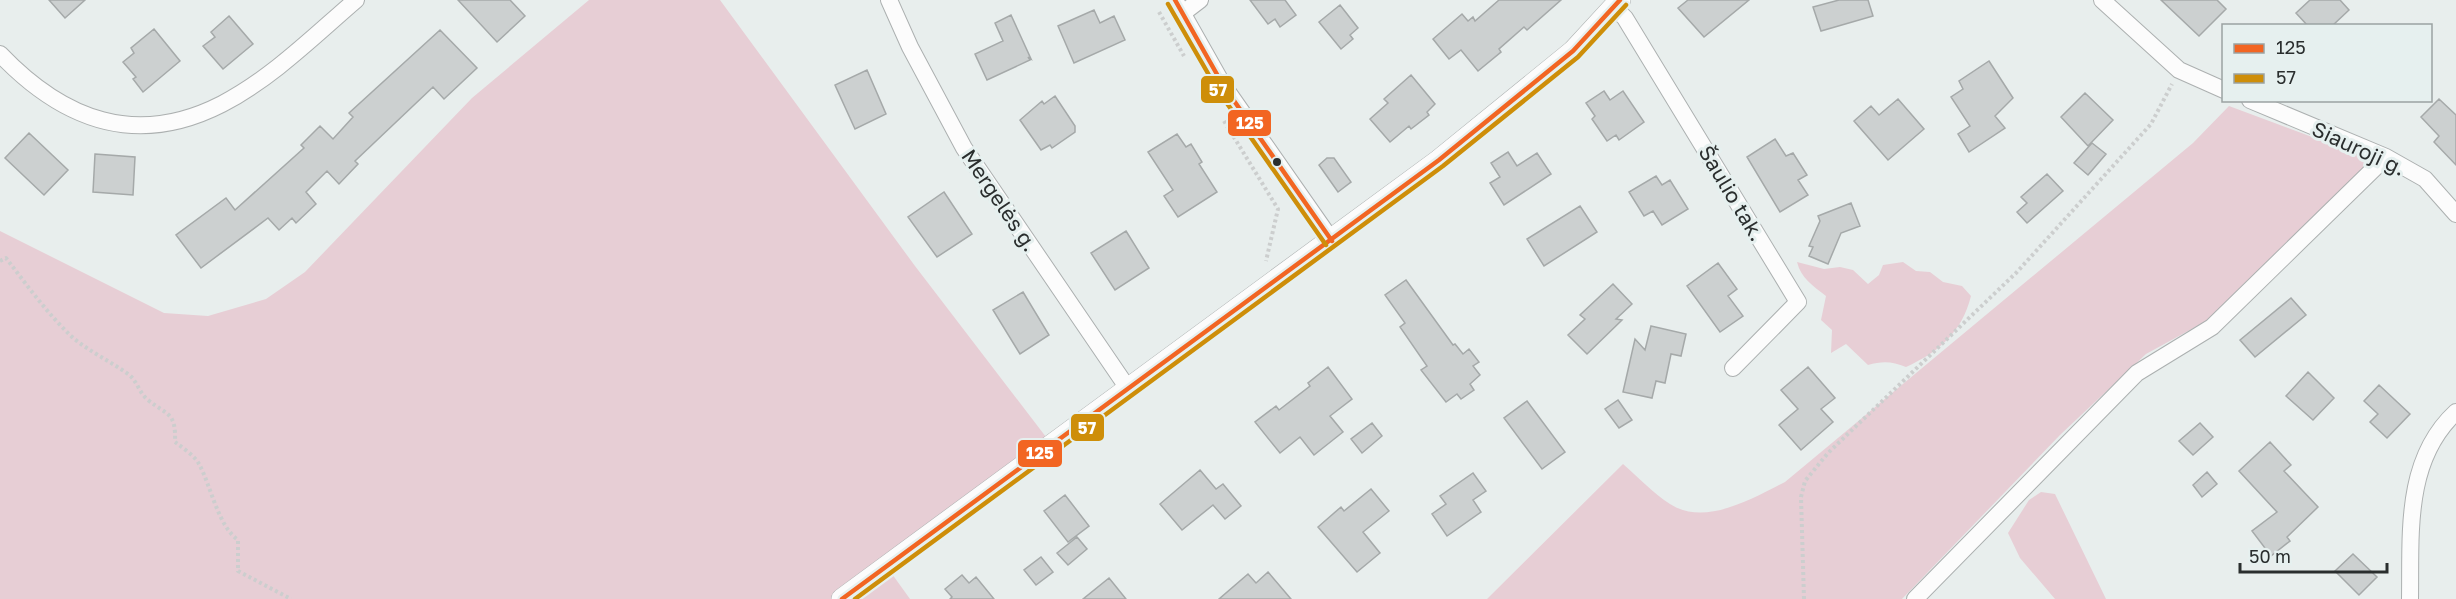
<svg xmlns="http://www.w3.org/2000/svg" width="2456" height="599" font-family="'Golos Text',sans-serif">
	<rect width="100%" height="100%" fill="#e8eeed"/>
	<path fill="#e7ced5" d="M589,0H720L915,266L1046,437L882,560L910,599H0V231L164,313L208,316L266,299L305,272L472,98Z
		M2229,106L2374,160L2210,319L2146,354L2060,435L1902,599H1487L1623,464C1638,477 1653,493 1670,504C1705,527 1753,498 1785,482L2193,143Z
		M1797,262L1824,269L1840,267L1853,270L1868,284L1879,275L1883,265L1903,262L1916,271L1930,272L1943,282L1962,286L1971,296C1962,332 1939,352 1906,367C1892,361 1882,361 1868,365L1846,344L1831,353L1832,330L1821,320L1826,296C1813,286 1801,278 1797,262Z
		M2041,492L2055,494L2106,599H2055L2020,558L2008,533L2029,500Z"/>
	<path fill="#ccd0d0" stroke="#a5a9a9" stroke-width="1.5" d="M49,0H85L65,18Z
		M458,0H510L525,16L497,42Z
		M1250,0H1285L1296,15L1280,27L1275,19L1268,24Z
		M1499,0H1561L1527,30L1524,27L1499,49L1501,52L1478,71L1461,50L1449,59L1433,39L1462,14L1468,21L1473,17L1475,21Z
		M1688,0H1749L1704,37L1678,8Z
		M1839,0H1868L1873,16L1821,31L1813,7Z
		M2161,0H2217L2226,9L2199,36Z
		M2310,0H2340L2349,10L2332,26H2308L2296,13Z
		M1340,5L1358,28L1350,35L1353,39L1341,49L1319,22Z
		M1094,10L1100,23L1114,16L1125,40L1074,63L1058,26Z
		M1011,15L1031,59L1028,57L1030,60L987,80L975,54L1003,41L995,23Z
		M229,16L253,44L223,69L203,46L215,37L211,32Z
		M154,29L180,61L143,92L133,79L136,77L123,62L134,53L131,48Z
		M440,30L477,68L444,99L433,87L355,161L358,164L339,184L327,171L306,192L316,204L296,223L292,218L279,230L268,218L201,268L176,235L226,198L235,210L304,148L301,145L320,126L333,139L353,117L349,113Z
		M1989,61L2013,98L1995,116L2005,128L1969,152L1958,134L1970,126L1951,97L1963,89L1959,81Z
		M867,70L886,114L855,129L835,85Z
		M1411,75L1435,104L1427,112L1429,115L1411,129L1409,126L1390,142L1370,119L1388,103L1384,99Z
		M1604,91L1610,100L1623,91L1644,122L1619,140L1616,135L1607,141L1592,119L1595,116L1586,103Z
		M2085,93L2113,120L2088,146L2061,117Z
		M1055,96L1075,126V132L1052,148L1050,145L1041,150L1020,120L1042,101L1044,104Z
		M1898,99L1924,129L1888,160L1854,121L1871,106L1879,115Z
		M2439,99L2456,115V165L2434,142L2439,136L2421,117Z
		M29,133L68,170L44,195L5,158Z
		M1177,134L1186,147L1191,144L1202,162L1199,164L1217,192L1178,217L1164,196L1173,190L1148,152Z
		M1775,139L1786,156L1793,153L1807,175L1798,180L1808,195L1780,212L1747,157Z
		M2092,143L2106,154L2088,175L2074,163Z
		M1508,152L1517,166L1537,153L1551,174L1504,205L1490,183L1500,177L1491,163Z
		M95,154L135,157L133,195L93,192Z
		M1327,158H1334L1351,182L1338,192L1319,165Z
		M2047,174L2063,191L2027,223L2017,212L2027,203L2021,197Z
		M1656,176L1662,185L1670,180L1688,209L1662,225L1653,211L1644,216L1629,192Z
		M944,192L972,234L937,257L908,217Z
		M1851,203L1860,226L1841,233L1828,264L1809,256L1813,247L1809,246L1820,221L1818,216Z
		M1580,206L1597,232L1544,266L1527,239Z
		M1126,231L1149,268L1115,290L1091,253Z
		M1718,263L1737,289L1728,296L1743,316L1720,332L1687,286Z
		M1406,280L1453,345L1455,344L1463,354L1469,349L1479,362L1473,366L1480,375L1470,384L1474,390L1461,399L1457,394L1446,402L1421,370L1427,366L1400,327L1405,323L1385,295Z
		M1613,284L1632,304L1616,319L1622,320L1587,354L1568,335L1585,319L1580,315Z
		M1023,292L1049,335L1020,354L993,310Z
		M2291,298L2306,315L2255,357L2240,340Z
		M1651,326L1686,334L1681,356L1671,354L1665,383L1656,381L1652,398L1623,392L1635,339L1645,350Z
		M1328,367L1352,399L1330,416L1343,432L1314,455L1300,437L1280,453L1255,422L1276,406L1279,410L1310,386L1308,383Z
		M1808,367L1835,398L1821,409L1833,422L1801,450L1779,425L1798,409L1781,390Z
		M2308,372L2334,398L2313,420L2286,396Z
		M2379,385L2410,414L2387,438L2370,422L2378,414L2364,401Z
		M1618,400L1632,420L1619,428L1605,409Z
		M1527,401L1565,452L1542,469L1504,418Z
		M1372,423L1382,436L1362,453L1351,439Z
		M2200,423L2213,437L2193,455L2179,441Z
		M2270,442L2291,465L2284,471L2318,507L2287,537L2290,541L2271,556L2252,531L2277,512L2239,471Z
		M1200,470L1216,489L1223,484L1241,506L1225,519L1213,505L1182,530L1160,504Z
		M2207,472L2217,484L2202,497L2193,485Z
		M1473,473L1486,491L1473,500L1481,512L1447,536L1432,514L1446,504L1440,496Z
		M1371,489L1389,511L1363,532L1380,553L1357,572L1318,527L1341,507L1344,511Z
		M1065,495L1089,526L1068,542L1044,511Z
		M1077,537L1087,549L1068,565L1057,553Z
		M2353,554L2377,577L2359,595L2335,571Z
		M1041,557L1053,572L1036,585L1024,570Z
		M1268,572L1291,599H1219L1248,574L1256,583Z
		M962,575L969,583L976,577L994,599H950L952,597L945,589Z
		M1109,578L1126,599H1083Z"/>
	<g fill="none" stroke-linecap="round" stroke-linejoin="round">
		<g stroke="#acb0b0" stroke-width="18">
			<path id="minor" d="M889,0L910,47L964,148L1129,390
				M1175,0L1223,85L1332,241
				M2102,0L2179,70L2224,90
				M1614,7L1625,18L1798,302L1733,368
				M1183,13L1200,0
				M0,54C63,120 136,148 222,104C272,78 314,36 356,0
				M2250,100L2386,157L2425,179L2456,214
				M1915,599L2137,373L2212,327L2386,157
				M2410,599C2411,534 2404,460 2456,412"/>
		</g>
		<g stroke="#acb0b0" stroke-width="22">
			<path id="tertiary" d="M842,599L1439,160L1573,51L1620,0"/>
		</g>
		<path stroke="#cccece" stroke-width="4" stroke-dasharray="3 3" stroke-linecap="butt" d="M1159,12L1184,56
			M1224,121L1278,209L1266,261
			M0,261L6,258C26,284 47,313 71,336C88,351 110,361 128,374C137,380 139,393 148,400C168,416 176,412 175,442C183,448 195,456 199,464C211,486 218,526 238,540V571L291,599
			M1804,599L1801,497L1805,481L1828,453L2017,272L2151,124L2172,84"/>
		<use href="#minor" stroke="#fcfcfc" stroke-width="16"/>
		<use href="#tertiary" stroke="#fcfcfc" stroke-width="21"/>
		<g stroke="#e6f0ef" stroke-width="9">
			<path id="bus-1" d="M1175,0L1223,85L1332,241
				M842,599L1439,160L1573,51L1620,0"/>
		</g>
		<g stroke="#e6f0ef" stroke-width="9">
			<path id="bus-2" d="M1168,4L1217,89L1326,245
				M855,599L1443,166L1578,57L1626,5"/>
		</g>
		<use href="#bus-1" stroke="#f26522" stroke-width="4.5"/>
		<use href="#bus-2" stroke="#ce8e09" stroke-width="4.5"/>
	</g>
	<circle fill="#2a2e2e" stroke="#e6f0ef" stroke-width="2" cx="1277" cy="162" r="5"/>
	<g text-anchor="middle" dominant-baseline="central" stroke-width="6" stroke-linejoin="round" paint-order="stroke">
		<g font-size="21" fill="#2a2e2e" stroke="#e6f0ef">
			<text transform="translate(2359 148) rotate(25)">Siauroji g.</text>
			<text transform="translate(1732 193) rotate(59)">Šaulio tak.</text>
			<text transform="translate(1000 200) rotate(56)">Mergelės g.</text>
		</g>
	</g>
	<g stroke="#e6f0ef" stroke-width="2">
		<rect x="1200" y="75" width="35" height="29" rx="6" fill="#ce8e09"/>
		<rect x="1227" y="109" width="45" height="28" rx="6" fill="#f26522"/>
		<rect x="1070" y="413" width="35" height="29" rx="6" fill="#ce8e09"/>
		<rect x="1017" y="439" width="46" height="29" rx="6" fill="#f26522"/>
	</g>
	<g font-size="16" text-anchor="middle" font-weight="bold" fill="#fff">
		<text x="1218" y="96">57</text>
		<text x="1250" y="129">125</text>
		<text x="1087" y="434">57</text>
		<text x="1040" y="459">125</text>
	</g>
	<rect x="2222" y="24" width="210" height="78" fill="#e6f0ef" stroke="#9ba2a2" stroke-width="1.5"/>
	<rect x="2234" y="44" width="30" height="9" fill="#f26522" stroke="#9ba2a2" stroke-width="1.5"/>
	<text x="2276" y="54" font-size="18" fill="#2a2e2e">125</text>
	<rect x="2234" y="74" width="30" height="9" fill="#ce8e09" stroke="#9ba2a2" stroke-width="1.5"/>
	<text x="2276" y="84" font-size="18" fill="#2a2e2e">57</text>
	<path d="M2240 563v9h147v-9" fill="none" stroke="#2a2e2e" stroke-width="3"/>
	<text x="2249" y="563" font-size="18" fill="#2a2e2e" stroke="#e6f0ef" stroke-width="4.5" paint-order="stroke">50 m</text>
</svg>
